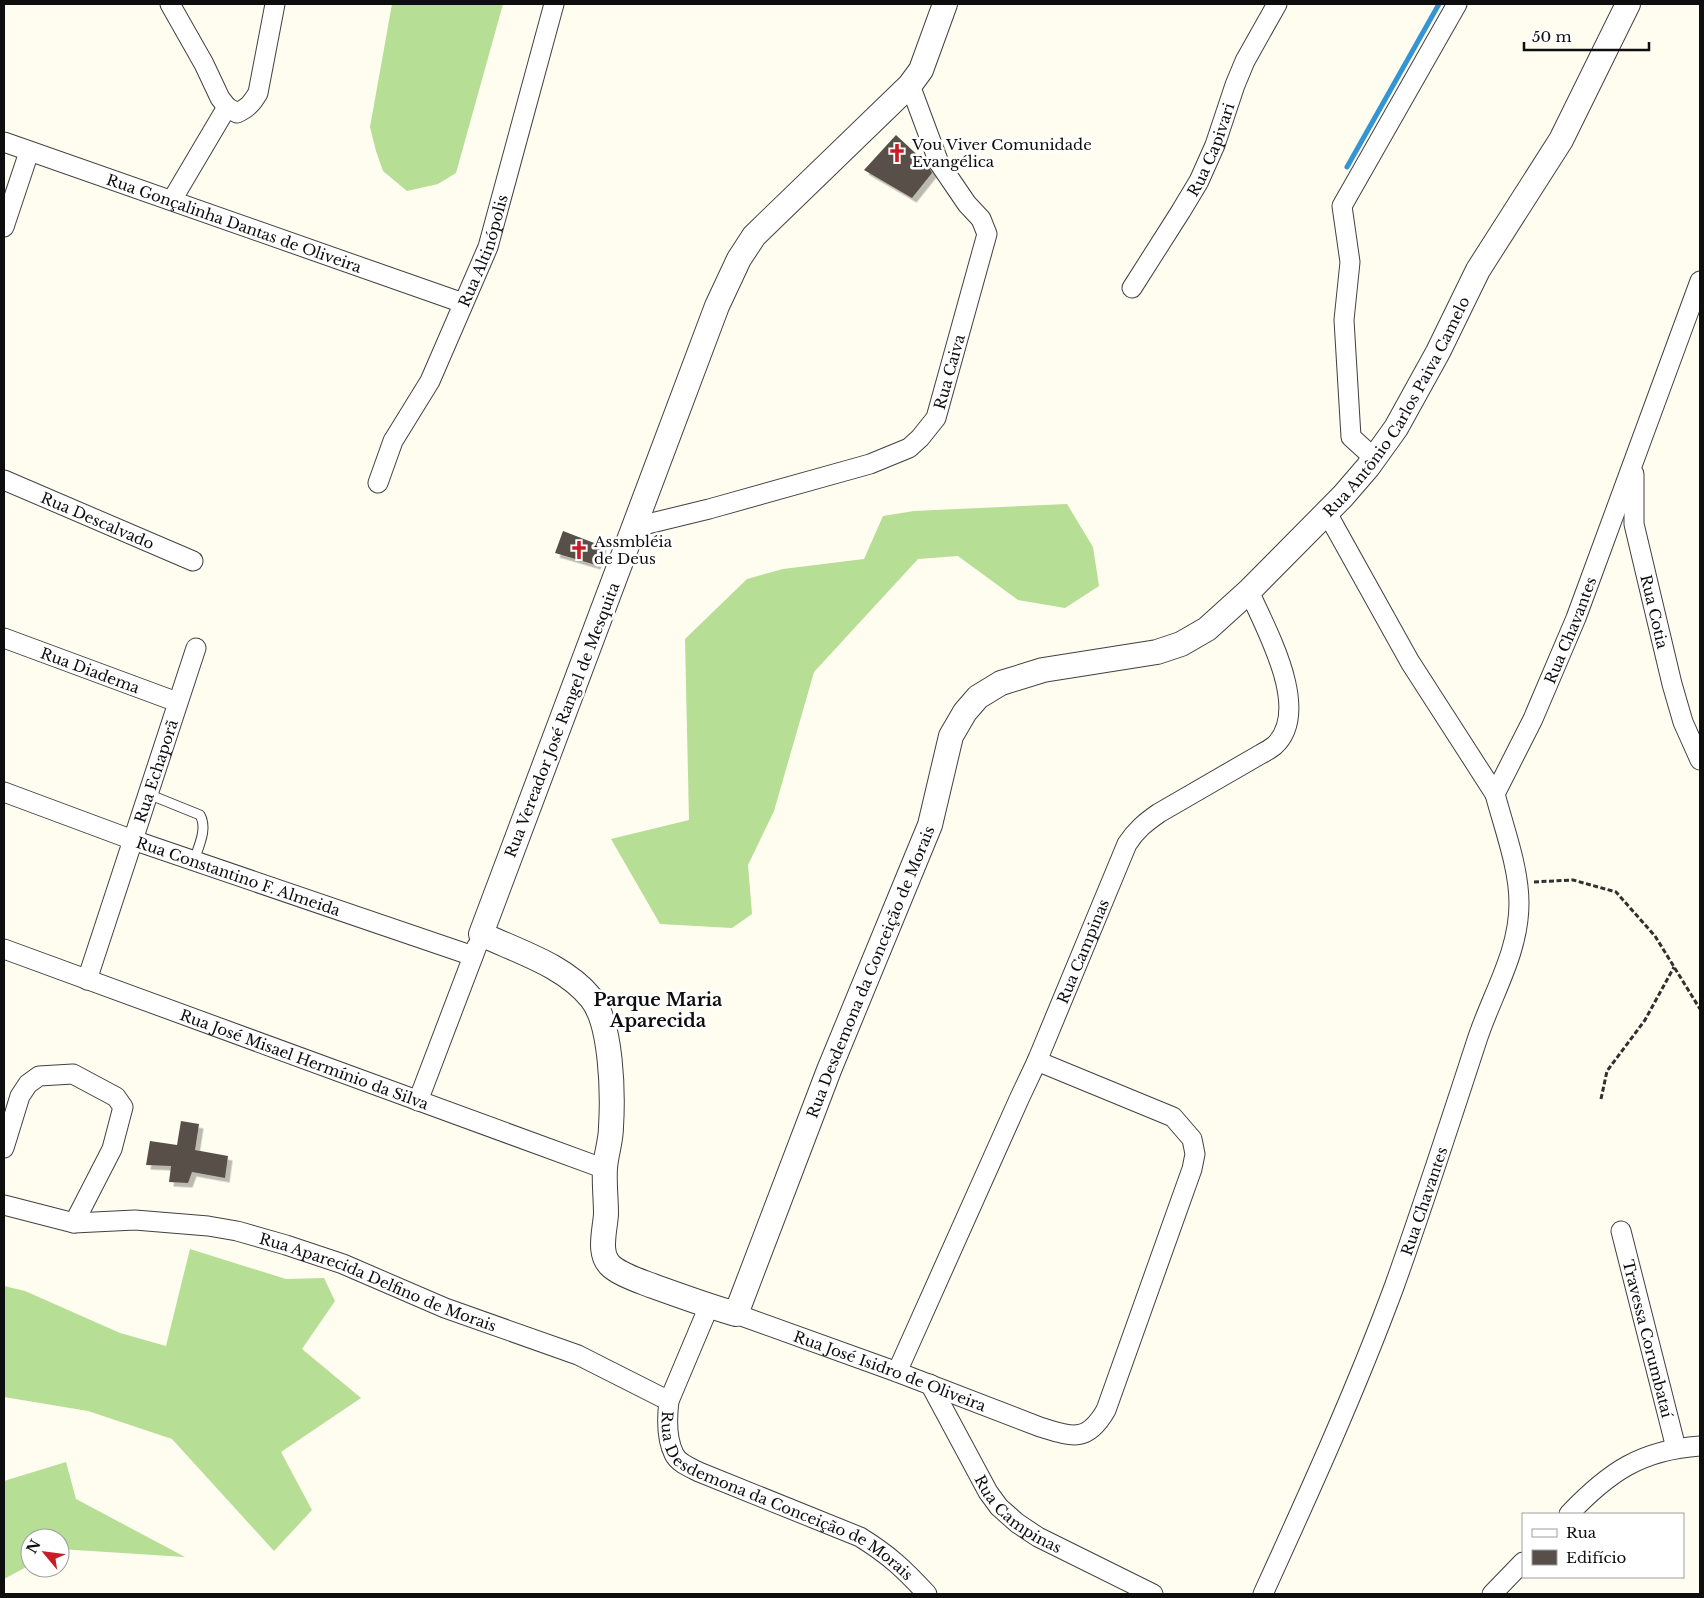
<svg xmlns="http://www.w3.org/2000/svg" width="1704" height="1598" font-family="'Libre Baskerville',serif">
	<defs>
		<filter id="shadow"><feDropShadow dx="4.5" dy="4.5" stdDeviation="0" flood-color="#0004"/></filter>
	</defs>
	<rect width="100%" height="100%" fill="#fffcf0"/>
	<path fill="#b6de95" d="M392,4H503L456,173L438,184L407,191L383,171L376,151L370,127Z
		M1067,504L1093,547L1099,586L1065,608L1018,600L958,556L918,559L814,672L774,811L748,865L752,914L732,928L660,924L611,839L689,820L685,639L747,579L783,569L864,559L883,516L914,511Z
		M190,1249L286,1279L324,1278L335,1301L302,1349L361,1398L281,1452L312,1510L274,1551L172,1439L88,1411L4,1397V1286L25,1291L120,1333L166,1346Z
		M66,1462L76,1499L185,1557L60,1549V1538H30V1565L4,1579V1481Z"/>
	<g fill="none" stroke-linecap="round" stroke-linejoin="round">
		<path stroke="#3495d5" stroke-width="5" d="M1347,167L1439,4"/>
	</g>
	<path fill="#584f4a" filter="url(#shadow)" d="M896,135L928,165L932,173L912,198L864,170Z
		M563,531L602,546L596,565L555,553Z
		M181,1121L199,1124L195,1150L228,1156L225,1178L192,1172L188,1183L169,1182L171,1166L146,1165L150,1141L177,1145Z"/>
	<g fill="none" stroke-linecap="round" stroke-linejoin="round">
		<g stroke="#414141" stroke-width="11">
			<path id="service" d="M148,794L200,815C208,829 198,847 194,861"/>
		</g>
		<g stroke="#414141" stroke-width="21">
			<g id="minor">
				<path d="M170,4L204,64L220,98L227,107"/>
				<path id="s1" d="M4,142L463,303"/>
				<path d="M172,200L227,107L237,113C248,108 252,103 258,93L275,4"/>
				<path d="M4,227L29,152"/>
				<path id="s2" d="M1132,288L1181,211L1199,181L1215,145L1235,85L1245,61L1277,4"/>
				<path d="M1374,458L1351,437L1344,320L1350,262L1342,206L1457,4"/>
				<path id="s3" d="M1634,474V524L1672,684L1683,722L1700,760"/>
				<path id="s4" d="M4,480L193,561"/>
				<path id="s5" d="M378,483L393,441L430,381L488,247L554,4"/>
				<path d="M1327,513L1410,662L1495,794"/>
				<path id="s6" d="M635,527L709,509L870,464L909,448L920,438L936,418L987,234L981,219L967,204L939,163L910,85"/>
				<path id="s7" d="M4,638L177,702"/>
				<path id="s8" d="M4,792L133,840L473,956"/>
				<path id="s9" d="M4,949L605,1169"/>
				<path id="s10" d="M87,980L196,648"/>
				<path d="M418,1101L477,946"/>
				<path d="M4,1148L20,1096L28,1084L39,1076L73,1074L116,1097L123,1107L112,1149L74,1223"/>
				<path id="s11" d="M4,1205L74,1223L135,1220L208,1226L237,1231L286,1245L343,1264L445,1308L578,1355L669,1401"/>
				<path id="s12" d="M1621,1231L1676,1448"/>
				<path id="s13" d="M709,1306L669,1401C667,1417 666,1438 674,1454C678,1463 691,1468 699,1472L860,1537C889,1555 904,1569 927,1594"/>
				<path id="s14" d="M736,1314L897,1372L1040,1427C1073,1437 1087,1443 1106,1410L1192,1169L1195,1154L1192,1139L1173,1117L1037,1061"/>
				<path id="s15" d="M897,1372L1020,1097L1037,1061L1127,844C1136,830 1146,822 1159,813L1261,754C1265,752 1270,749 1274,746C1313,711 1265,628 1249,591"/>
				<path id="s16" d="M930,1384L988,1492L999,1507L1017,1523L1038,1537L1153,1594"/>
				<path d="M1569,1514C1609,1472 1641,1450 1700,1446"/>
				<path id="s17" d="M1263,1594C1309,1493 1355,1392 1394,1287C1423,1206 1450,1123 1477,1040C1492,994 1519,953 1519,903C1519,868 1504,828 1495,794L1533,719L1576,618L1700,281"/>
				<path d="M1492,1594L1523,1562"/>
			</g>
		</g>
		<g stroke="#414141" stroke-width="26">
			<g id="tertiary">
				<path id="s18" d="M945,4L921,70L910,85L754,236L739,259L717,306L481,934C519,952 564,965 591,998C612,1023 613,1095 611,1127C611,1141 606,1154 605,1168C604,1183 606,1199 606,1214C605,1231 597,1255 612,1267C623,1276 640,1281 653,1286C681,1296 708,1306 736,1314L829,1070L930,825L951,736L965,712L978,697L1001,683L1043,670L1157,652L1181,644L1207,629L1249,591L1343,496L1368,467L1396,428L1438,352L1478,270L1561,140L1628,4"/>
			</g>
		</g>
		<path stroke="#303030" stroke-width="3" stroke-dasharray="5 2.5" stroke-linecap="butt" d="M1534,882L1573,880L1616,892L1655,936L1700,1009
			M1601,1099L1607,1071L1645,1020L1674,967"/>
		<use href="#service" stroke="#fff" stroke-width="9"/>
		<use href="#minor" stroke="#fff" stroke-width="19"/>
		<use href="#tertiary" stroke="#fff" stroke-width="24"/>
	</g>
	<defs>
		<g id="church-bare" transform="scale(1.5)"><path d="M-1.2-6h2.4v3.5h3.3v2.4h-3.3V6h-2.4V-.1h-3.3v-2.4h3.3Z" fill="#c81d26" stroke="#fff" stroke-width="2.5" paint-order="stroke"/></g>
	</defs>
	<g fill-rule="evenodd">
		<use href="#church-bare" x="897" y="153"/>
		<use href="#church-bare" x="579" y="550"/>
	</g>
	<g text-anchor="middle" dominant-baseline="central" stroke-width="5" stroke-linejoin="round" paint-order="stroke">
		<g font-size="15" fill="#0e0e0e" stroke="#fff" text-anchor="start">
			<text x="912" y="144">Vou Viver Comunidade<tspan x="912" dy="17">Evangélica</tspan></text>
			<text x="594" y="541">Assmbléia<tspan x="594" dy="17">de Deus</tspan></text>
		</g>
		<g font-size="15" fill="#0e0e0e" stroke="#fff">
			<text stroke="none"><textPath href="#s2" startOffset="160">Rua Capivari</textPath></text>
			<text stroke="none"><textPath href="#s1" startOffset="244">Rua Gonçalinha Dantas de Oliveira</textPath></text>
			<text stroke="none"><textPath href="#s5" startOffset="256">Rua Altinópolis</textPath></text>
			<text stroke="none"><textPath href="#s6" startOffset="374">Rua Caiva</textPath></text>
			<text stroke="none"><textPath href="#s18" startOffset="2795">Rua Antônio Carlos Paiva Camelo</textPath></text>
			<text stroke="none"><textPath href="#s4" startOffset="102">Rua Descalvado</textPath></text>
			<text stroke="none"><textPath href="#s3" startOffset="140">Rua Cotia</textPath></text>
			<text stroke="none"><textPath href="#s17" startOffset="1031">Rua Chavantes</textPath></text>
			<text stroke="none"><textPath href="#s7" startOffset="92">Rua Diadema</textPath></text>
			<text transform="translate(562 720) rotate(-69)">Rua Vereador José Rangel de Mesquita</text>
			<text stroke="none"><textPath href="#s10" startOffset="220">Rua Echaporã</textPath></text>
			<text stroke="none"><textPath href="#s8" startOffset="249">Rua Constantino F. Almeida</textPath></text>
			<text stroke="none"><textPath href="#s15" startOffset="460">Rua Campinas</textPath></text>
			<text stroke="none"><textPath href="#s18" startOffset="1961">Rua Desdemona da Conceição de Morais</textPath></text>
			<text stroke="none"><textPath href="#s9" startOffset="320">Rua José Misael Hermínio da Silva</textPath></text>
			<text stroke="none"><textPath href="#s17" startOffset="425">Rua Chavantes</textPath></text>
			<text stroke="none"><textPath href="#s11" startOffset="386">Rua Aparecida Delfino de Morais</textPath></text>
			<text stroke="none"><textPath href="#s12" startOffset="111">Travessa Corumbataí</textPath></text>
			<text stroke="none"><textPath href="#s14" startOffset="164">Rua José Isidro de Oliveira</textPath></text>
			<text stroke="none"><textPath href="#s13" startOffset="270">Rua Desdemona da Conceição de Morais</textPath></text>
			<text stroke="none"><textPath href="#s16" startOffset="160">Rua Campinas</textPath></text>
		</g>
		<g font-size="18" font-weight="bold" fill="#0e0e0e" stroke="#fff">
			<text x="658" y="1000">Parque Maria<tspan x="658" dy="21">Aparecida</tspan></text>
		</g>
	</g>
	<rect width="1704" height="1598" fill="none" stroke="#0e0e0e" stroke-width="10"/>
	<rect x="1522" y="1513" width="162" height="65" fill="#ffffff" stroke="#9f9f9f"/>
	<rect x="1532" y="1529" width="25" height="8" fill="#ffffff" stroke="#9f9f9f"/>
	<text x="1566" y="1538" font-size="15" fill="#0e0e0e">Rua</text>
	<rect x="1532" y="1550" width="25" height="15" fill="#584f4a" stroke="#9f9f9f"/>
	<text x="1566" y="1563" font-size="15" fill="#0e0e0e">Edifício</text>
	<g transform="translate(45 1553) rotate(299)"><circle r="24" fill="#ffffff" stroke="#9f9f9f"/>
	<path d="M0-4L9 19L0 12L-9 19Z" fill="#c81d26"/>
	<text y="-8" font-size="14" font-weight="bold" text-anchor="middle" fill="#0e0e0e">N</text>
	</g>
	<path d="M1524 42v8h125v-8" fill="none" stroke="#0e0e0e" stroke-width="2.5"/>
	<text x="1532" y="42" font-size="15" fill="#0e0e0e" stroke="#ffffff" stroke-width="4" paint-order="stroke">50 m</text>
</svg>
